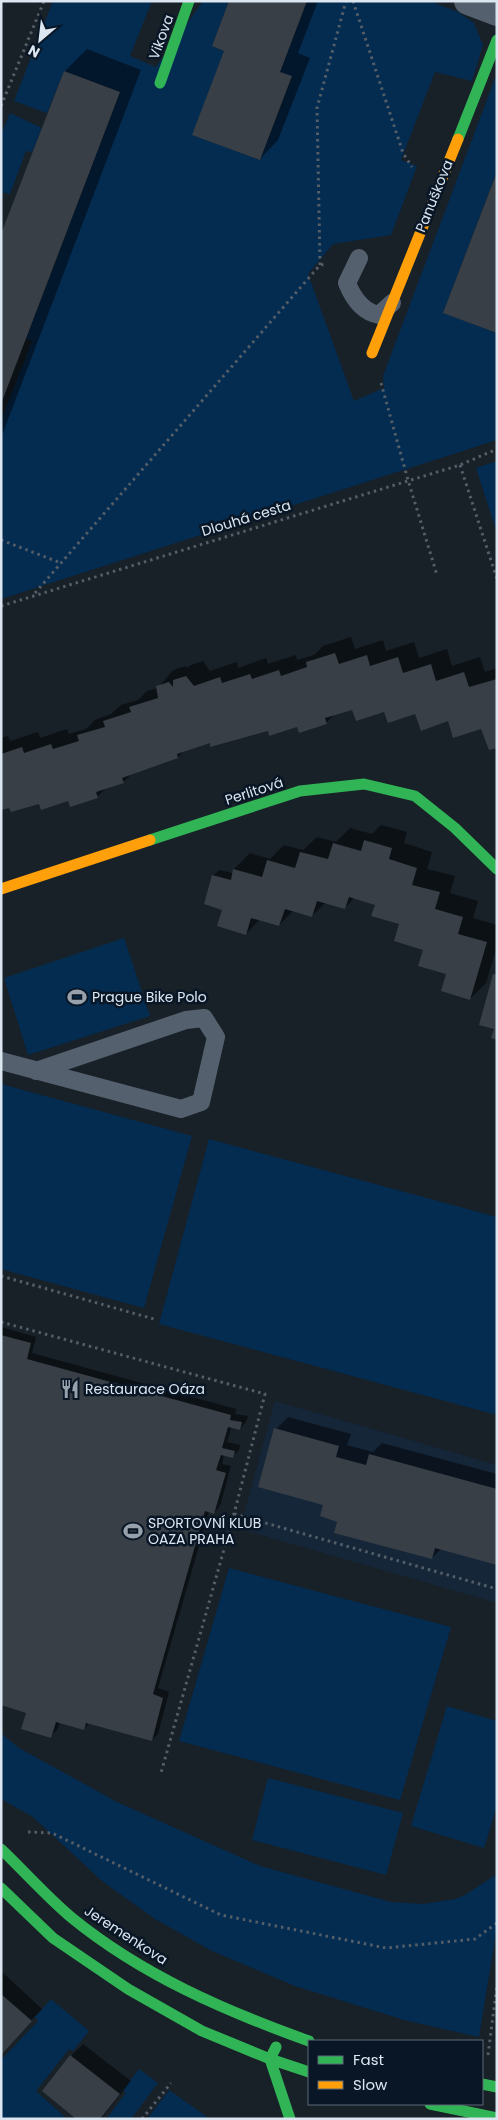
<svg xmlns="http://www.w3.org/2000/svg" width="498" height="2120" font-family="Poppins,sans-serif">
	<rect width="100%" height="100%" fill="#182028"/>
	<path fill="#152639" d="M275,1401L497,1465V1603L240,1529Z"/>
	<path fill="#042c51" d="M53,1H152L130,56L156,67L203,1H229L212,46L224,51L193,135L260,160L292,77L280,72L307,1H430L458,12L474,23L483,45L472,81L435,72L401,160L417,166L391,235L333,244L308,274L354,401L384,388L383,376L497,73V171L443,313L497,333V440L1,599V421L32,341L26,339L120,92L64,71L47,113L14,101Z
		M10,113L42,128L32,152L26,151L10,194L1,192V135Z
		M497,461V533L476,468Z
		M124,938L150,1016L28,1055L4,978Z
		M1,1084L192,1136L144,1308L1,1269Z
		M209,1139L497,1217V1415L159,1324Z
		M229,1568L451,1627L400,1800L179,1741Z
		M447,1706L497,1721V1806L484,1848L411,1826Z
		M1,1733L19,1748L117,1802L260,1866L391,1902L423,1904L455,1899L465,1895L497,1874V1927L479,2037L404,2020L295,1986L212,1951L155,1919L102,1881L33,1817L1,1799Z
		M268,1778L403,1813L386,1875L252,1840Z
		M51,1999L89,2031L73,2051L69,2049L36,2091L67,2119H1V2060L38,2021L35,2017Z
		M139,2069L158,2083L131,2119H106L126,2093L123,2090Z
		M169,2090L210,2119H147Z"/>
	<path fill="#0007" d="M231,1H318L298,53L310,58L278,140L260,159L226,51Z
		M87,49L141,70L1,438V238L65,71Z
		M351,637L355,649L383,640L386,651L414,642L419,658L447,649L452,666L480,657L485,672L497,668V746L482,728L416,712L353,708L335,714L326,723L268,729L210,742L185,750L178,757L133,773L123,782L107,787L97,797L10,806L1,809V738L8,736L10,741L38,732L40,738L67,729L69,734L86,729L95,720L111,714L121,705L138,700L147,691L158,688L173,670L186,666L187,668L191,665L203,661L210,671L237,662L238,668L266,658L268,664L296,655L297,660L314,655L323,646Z
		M381,825L407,832L404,843L432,852L427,869L455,876L450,893L478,901L473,918L497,925V946L486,983L470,999L401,924L376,904L354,898L345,908L326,902L312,916L293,911L279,925L260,919L246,934L223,909L213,876L219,870L233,873L234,869L250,853L270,859L284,845L303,850L317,837L336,842L350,828L372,834Z
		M1,1327L36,1337L32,1353L236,1409L235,1414L248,1416L246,1422L240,1429L232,1426L227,1442L240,1445L239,1450L233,1456L224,1454L222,1464L231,1466L220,1506L214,1513L209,1511L158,1688L169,1692L158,1734L152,1740L90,1722L84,1729L60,1722L57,1730L51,1736L28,1712L1,1704Z
		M288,1417L351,1434L347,1445L373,1452L382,1443L497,1474V1564L441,1549L432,1558L339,1521L324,1504L276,1429Z
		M1,1971L42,2009L1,2053Z
		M83,2044L131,2081L101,2119H80L76,2115L71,2056Z"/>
	<path fill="#393f46" d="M229,1H307L280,72L292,76L260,160L192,135L224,51L212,46Z
		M64,71L120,92L1,404V234Z
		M497,172V333L443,313Z
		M335,653L339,664L367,655L370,666L398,657L403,673L431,664L436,681L464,672L469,687L497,679V748L489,750L481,729L453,738L448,721L421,731L415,714L388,723L384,712L356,721L352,710L325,718L327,724L299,733L297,727L269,736L268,731L210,747V743L177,754L178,758L122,778L124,783L96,792L98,798L70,807L68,801L41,810L39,804L11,812L9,808L1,810V754L22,747L24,753L51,744L53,749L79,741L77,735L105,727L103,721L131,712L129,707L158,698L156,686L169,682L173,687V680L186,676L194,686L220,677L222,683L250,674L252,679L279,670L281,676L307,667L306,662Z
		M364,840L392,848L389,859L417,868L412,885L440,892L435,909L463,917L458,934L487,942L470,1000L441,991L446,974L418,966L423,950L394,941L399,924L371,916L375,905L349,897L345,909L317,901L312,917L285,909L279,926L251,918L246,935L217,926L222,910L204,904L212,875L231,880L233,869L262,877L267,860L295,868L300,852L328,859L333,843L361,851Z
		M493,974L497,975V1040L491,1038L494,1029L479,1025Z
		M1,1335L31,1343L27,1359L231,1415L230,1420L242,1422L240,1430L228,1427L222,1448L235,1451L233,1458L221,1455L216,1470L226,1473L214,1514L205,1511L153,1694L163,1698L152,1741L86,1723L84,1730L56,1722L51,1738L21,1729L26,1713L1,1705Z
		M274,1428L339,1446L336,1457L366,1465L369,1454L497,1489V1565L435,1548L432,1559L334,1533L337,1522L320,1516L323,1505L258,1487Z
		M1,1994L32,2021L1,2055Z
		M70,2055L120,2094L100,2119L75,2118L42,2091Z"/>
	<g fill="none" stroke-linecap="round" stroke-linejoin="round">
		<path stroke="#545e68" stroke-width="3" stroke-dasharray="2.5 4" stroke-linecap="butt" d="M353,1L403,153L412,167
			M1,106L44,1
			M320,265L317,108L346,1
			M381,383L408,480L437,575
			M460,465L497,579
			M1,540L61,563
			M35,593L320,265L327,264
			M1,606L460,465L497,449
			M1,1276L154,1319
			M1,1322L265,1394L234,1514L161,1773
			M234,1514L497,1589
			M28,1832L52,1833L221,1915L386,1948L475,1939L497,1923
			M488,2055L497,1985
			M142,2119L171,2083"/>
		<path stroke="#54606d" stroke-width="18" d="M359,258L347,283C353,298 363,312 379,315L392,303
			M1,1061L181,1109L201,1102L216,1037L204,1018L186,1020L36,1071"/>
		<path stroke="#54606d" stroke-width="28" d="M468,1L497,12"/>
		<path stroke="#30b455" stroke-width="11" d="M160,83L189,1
			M458,139L497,40
			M150,840L300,791L364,784L415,796L455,828L497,869
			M1,1849C25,1872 47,1897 72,1918C142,1975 225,2011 309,2041
			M1,1888L53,1938L128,1989L202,2031L270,2059L309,2072
			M276,2047L270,2059L290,2119
			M482,2084L497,2087
			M430,2104L497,2118"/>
		<path stroke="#ff9f0a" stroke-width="11" d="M372,353L458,139
			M1,889L150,840"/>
	</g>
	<defs>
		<g id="stadium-bare" transform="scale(1.5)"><path d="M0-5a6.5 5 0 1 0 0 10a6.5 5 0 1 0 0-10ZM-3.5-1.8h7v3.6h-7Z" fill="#97a1ab" stroke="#081625" stroke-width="2.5" paint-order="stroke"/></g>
		<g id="restaurant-bare" transform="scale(1.5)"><path d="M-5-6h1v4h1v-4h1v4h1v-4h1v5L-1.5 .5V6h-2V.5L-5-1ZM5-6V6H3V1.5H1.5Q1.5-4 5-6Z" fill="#97a1ab" stroke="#081625" stroke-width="2.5" paint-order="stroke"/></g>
	</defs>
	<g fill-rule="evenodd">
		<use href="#stadium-bare" x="77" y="997"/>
		<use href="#restaurant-bare" x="70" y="1389"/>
		<use href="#stadium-bare" x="133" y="1531"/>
	</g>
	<g text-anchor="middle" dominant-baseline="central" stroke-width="5" stroke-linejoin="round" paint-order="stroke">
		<g font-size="14" fill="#dce6f1" stroke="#081625">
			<text transform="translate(161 37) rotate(-70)">Vikova</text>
			<text transform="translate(434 196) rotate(-68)">Panuškova</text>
			<text transform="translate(246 518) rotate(-17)">Dlouhá cesta</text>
			<text transform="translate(254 791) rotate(-18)">Perlitová</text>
			<text transform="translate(126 1935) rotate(33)">Jeremenkova</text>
		</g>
		<g font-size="14" fill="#dce6f1" stroke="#081625" text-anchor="start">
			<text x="92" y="997">Prague Bike Polo</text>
			<text x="85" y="1389">Restaurace Oáza</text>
			<text x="148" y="1523">SPORTOVNÍ KLUB<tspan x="148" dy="16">OAZA PRAHA</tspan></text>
		</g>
	</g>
	<rect width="498" height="2120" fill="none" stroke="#dce6f1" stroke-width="5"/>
	<rect x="308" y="2040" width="175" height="65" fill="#081625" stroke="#5d6977"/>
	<rect x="318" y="2056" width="25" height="8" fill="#30b455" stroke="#5d6977"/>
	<text x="353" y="2065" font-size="15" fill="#dce6f1">Fast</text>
	<rect x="318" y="2081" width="25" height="8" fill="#ff9f0a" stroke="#5d6977"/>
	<text x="353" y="2090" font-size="15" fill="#dce6f1">Slow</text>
	<g transform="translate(40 40) rotate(208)" stroke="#081625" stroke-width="4" paint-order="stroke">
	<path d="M0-4L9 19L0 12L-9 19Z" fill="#dce6f1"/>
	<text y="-8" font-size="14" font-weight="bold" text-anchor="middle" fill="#dce6f1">N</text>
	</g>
</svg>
